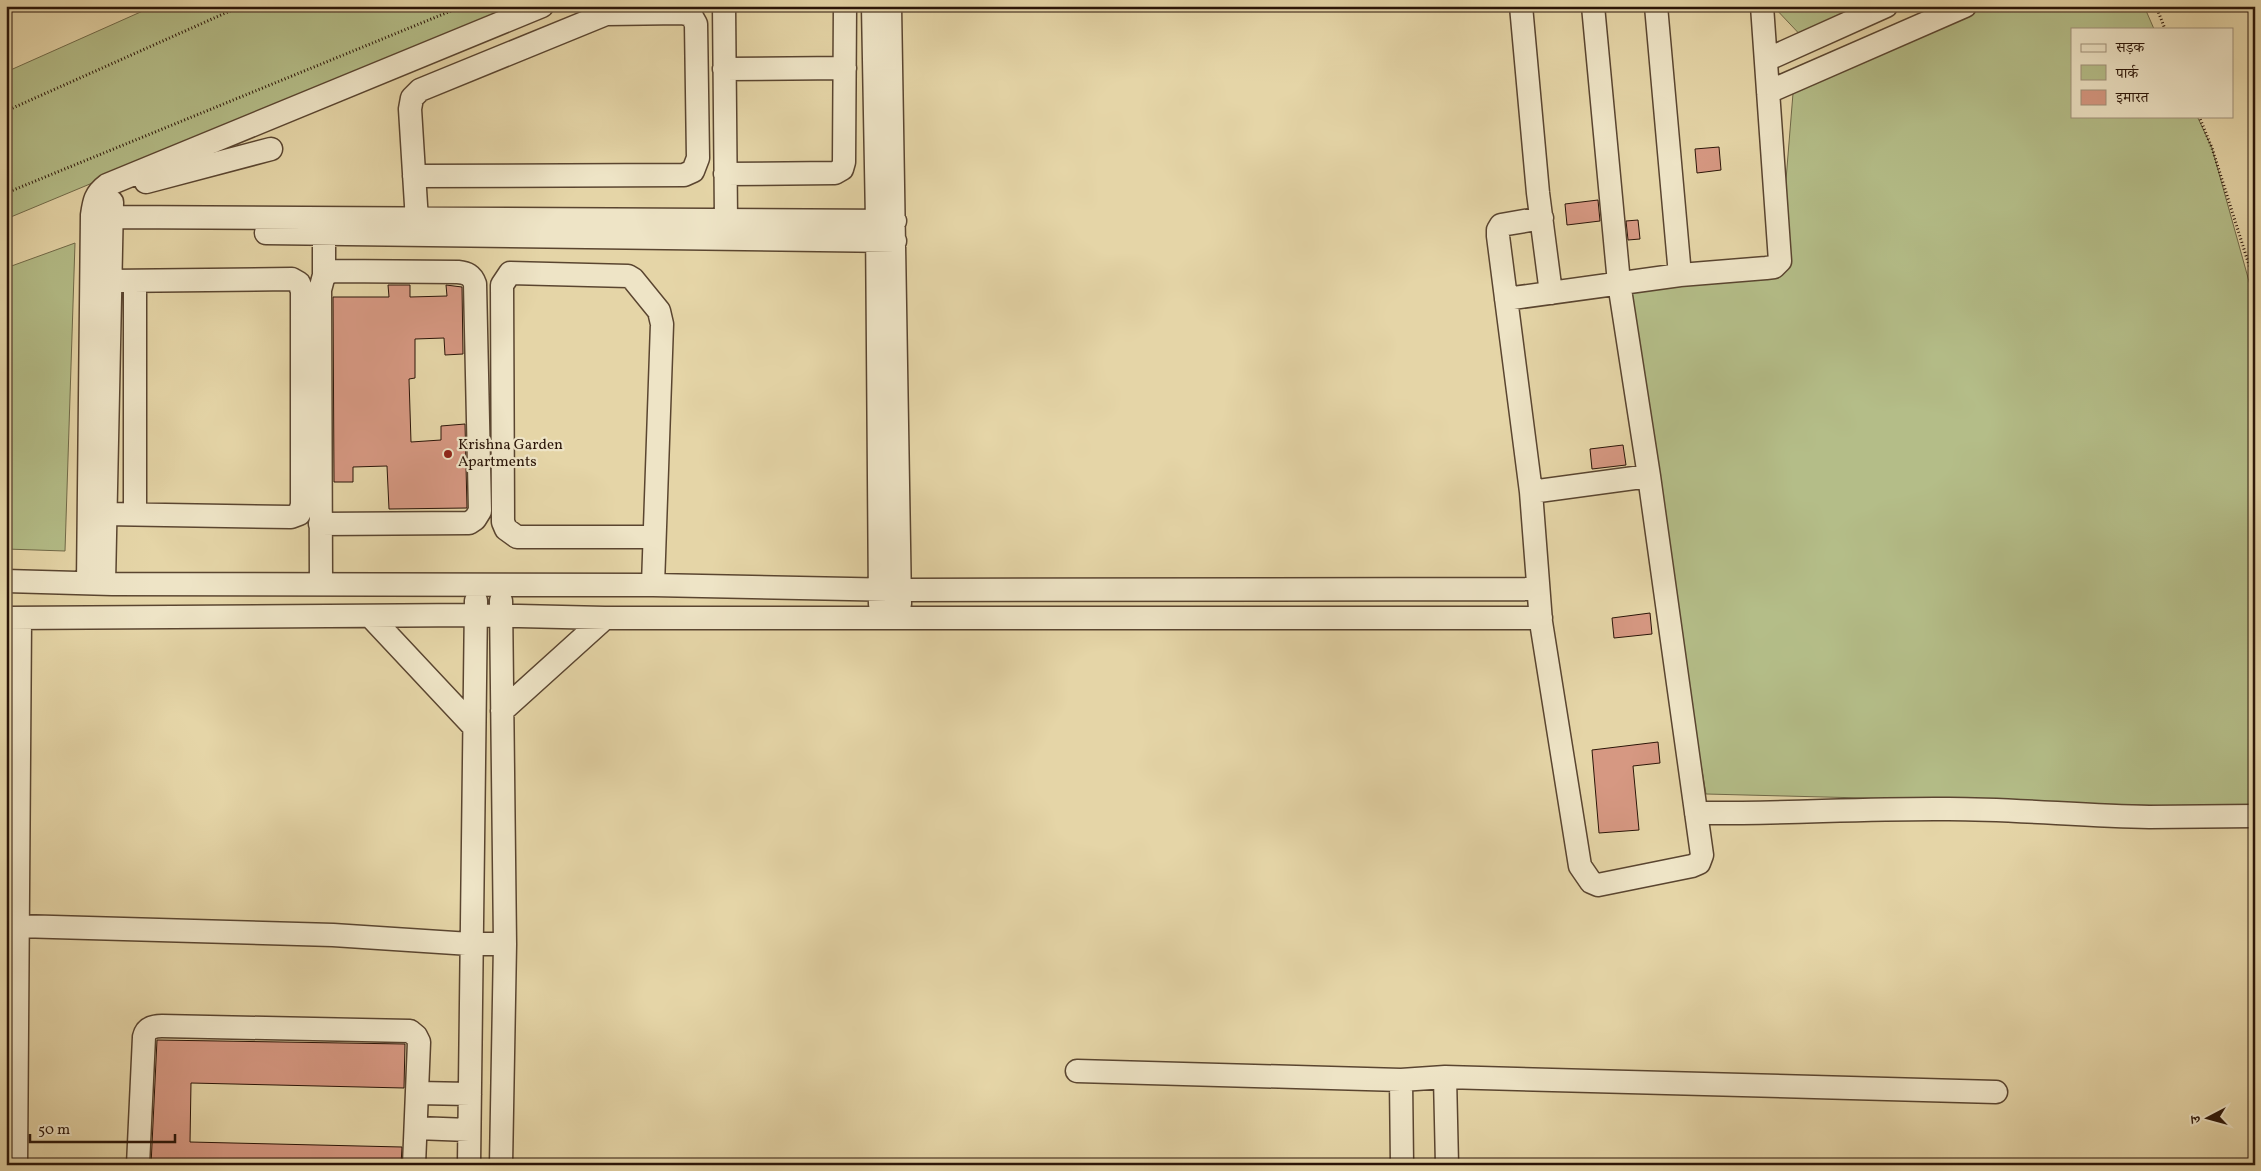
<svg xmlns="http://www.w3.org/2000/svg" width="2261" height="1171" font-family="Vollkorn,'Noto Serif Devanagari',serif">
	<rect width="100%" height="100%" fill="#e5d5a7"/>
	<filter id="stains"><feTurbulence type="fractalNoise" baseFrequency=".004" numOctaves="4"/><feColorMatrix values="0 0 0 0 .2 0 0 0 0 .09 0 0 0 0 .02 0 0 0 .5 -.17"/></filter>
	<radialGradient id="worn" r=".72"><stop offset=".6" stop-color="#630" stop-opacity="0"/><stop offset="1" stop-color="#630" stop-opacity=".3"/></radialGradient>
	<path fill="#b4bd88" stroke="#706948" d="M154,6H517L6,219V72Z
		M1773,6H1873L1807,42Z
		M1965,6H2144L2154,29H2072V116H2197L2212,148L2255,303V808L1706,794L1619,283L1780,254L1794,81Z
		M75,243L65,551L6,549V268Z"/>
	<path fill="#d69882" stroke="#2b1508" d="M1719,147L1721,170L1697,173L1695,149Z
		M1598,200L1600,221L1567,225L1565,204Z
		M1638,220L1640,239L1628,240L1626,221Z
		M388,285H410V297L447,296L446,285L462,287L463,354L445,355L444,338L415,339V378L409,379L411,442L441,440V426L465,424L467,508L389,509L387,466L353,467V482H334L333,297H389Z
		M1623,445L1626,465L1592,469L1590,449Z
		M1650,613L1652,634L1614,638L1612,618Z
		M1658,742L1660,763L1633,766L1639,830L1599,833L1592,750Z
		M157,1040L405,1044L404,1088L191,1083L190,1142L402,1147L401,1165H151Z"/>
	<g fill="none" stroke-linecap="round" stroke-linejoin="round">
		<g stroke="#5a4530" stroke-width="25">
			<path id="minor" d="M724,6L726,219
				M873,6L877,220L880,604
				M890,6L900,604
				M1521,6L1538,193L1551,293
				M1766,60L1886,6
				M724,69L845,68
				M1768,92L1965,6
				M725,174L835,173L842,169L844,162L845,6
				M414,176L684,175L693,171L698,158L696,24L691,15L682,13L606,14L420,90L412,98L410,109L416,205L417,218
				M146,182L271,149
				M92,215L111,217L895,221
				M1542,218L1501,225L1498,230V236L1531,492L1541,622L1580,866L1591,882L1598,885L1692,866L1699,863L1702,855L1649,476L1619,283L1593,6
				M266,233L895,241
				M324,275V234
				M1680,275L1766,268L1774,267L1780,261L1762,6
				M1506,299L1680,275L1656,6
				M1531,492L1649,476
				M105,514L291,517L299,514L302,505V291L299,283L292,279L109,281
				M135,514V281
				M320,524L469,523L475,519L480,511L475,284C472,275 467,273 458,272L333,271L324,275L320,290L321,584
				M6,581L112,584L653,585L900,590L1538,589
				M88,583L92,215C94,201 95,194 107,185L542,6
				M104,583L112,202
				M653,585L662,324L659,311L633,279L628,276L510,273L502,285L503,522L506,529L517,537H654
				M501,601L505,944L501,1165
				M370,616L474,727
				M6,618L475,615L605,618H1541
				M502,711L605,618
				M1696,813C1780,814 1865,808 1949,809C2016,809 2082,816 2149,817C2184,817 2220,816 2255,816
				M18,926L333,935L470,944H505
				M1077,1071L1401,1080L1402,1165
				M1401,1080L1445,1077
				M418,1093L470,1094
				M416,1128L469,1130
				M16,1165L20,619
				M138,1165L144,1037C146,1028 153,1026 162,1026L410,1031L416,1036L419,1042L414,1165
				M469,1165L476,601
				M1447,1165L1445,1077L1996,1092"/>
		</g>
		<path stroke="#2b1508" stroke-width="3" stroke-dasharray="1 2.5" stroke-linecap="butt" d="M2156,6L2165,29
			M6,111L241,6
			M2199,116L2212,148L2255,284
			M6,174L12,191
			M6,193L463,6"/>
		<use href="#minor" stroke="#eee4c6" stroke-width="22"/>
	</g>
	<circle fill="#8f2418" stroke="#eee4c6" stroke-width="2" cx="448" cy="454" r="5"/>
	<g text-anchor="middle" dominant-baseline="central" stroke-width="4.5" stroke-linejoin="round" paint-order="stroke">
		<g font-size="15" fill="#2b1508" stroke="#eee4c6" text-anchor="start">
			<text x="458" y="445">Krishna Garden<tspan x="458" dy="17">Apartments</tspan></text>
		</g>
	</g>
	<rect width="2261" height="1171" fill="none" stroke="#e5d5a7" stroke-width="25"/>
	<rect x="8" y="8" width="2246" height="1156" fill="none" stroke="#2b1508" stroke-width="2.5"/>
	<rect x="12" y="12" width="2236" height="1146" fill="none" stroke="#2b1508"/>
	<rect x="2071" y="28" width="162" height="90" fill="#eee4c6" stroke="#a0917a"/>
	<rect x="2081" y="44" width="25" height="8" fill="#eee4c6" stroke="#a0917a"/>
	<text x="2116" y="52" font-size="15" fill="#2b1508">सड़क</text>
	<rect x="2081" y="65" width="25" height="15" fill="#b4bd88" stroke="#a0917a"/>
	<text x="2116" y="78" font-size="15" fill="#2b1508">पार्क</text>
	<rect x="2081" y="90" width="25" height="15" fill="#d69882" stroke="#a0917a"/>
	<text x="2116" y="102" font-size="15" fill="#2b1508">इमारत</text>
	<g transform="translate(2208 1118) rotate(264)" stroke="#eee4c6" stroke-width="4" paint-order="stroke">
	<path d="M0-4L9 19L0 12L-9 19Z" fill="#2b1508"/>
	<text y="-8" font-size="14" font-weight="bold" text-anchor="middle" fill="#2b1508">उ</text>
	</g>
	<path d="M30 1134v8h145v-8" fill="none" stroke="#2b1508" stroke-width="2.5"/>
	<text x="38" y="1134" font-size="15" fill="#2b1508" stroke="#eee4c6" stroke-width="4" paint-order="stroke">50 m</text>
	<rect width="100%" height="100%" filter="url(#stains)"/>
	<rect width="100%" height="100%" fill="url(#worn)"/>
</svg>
